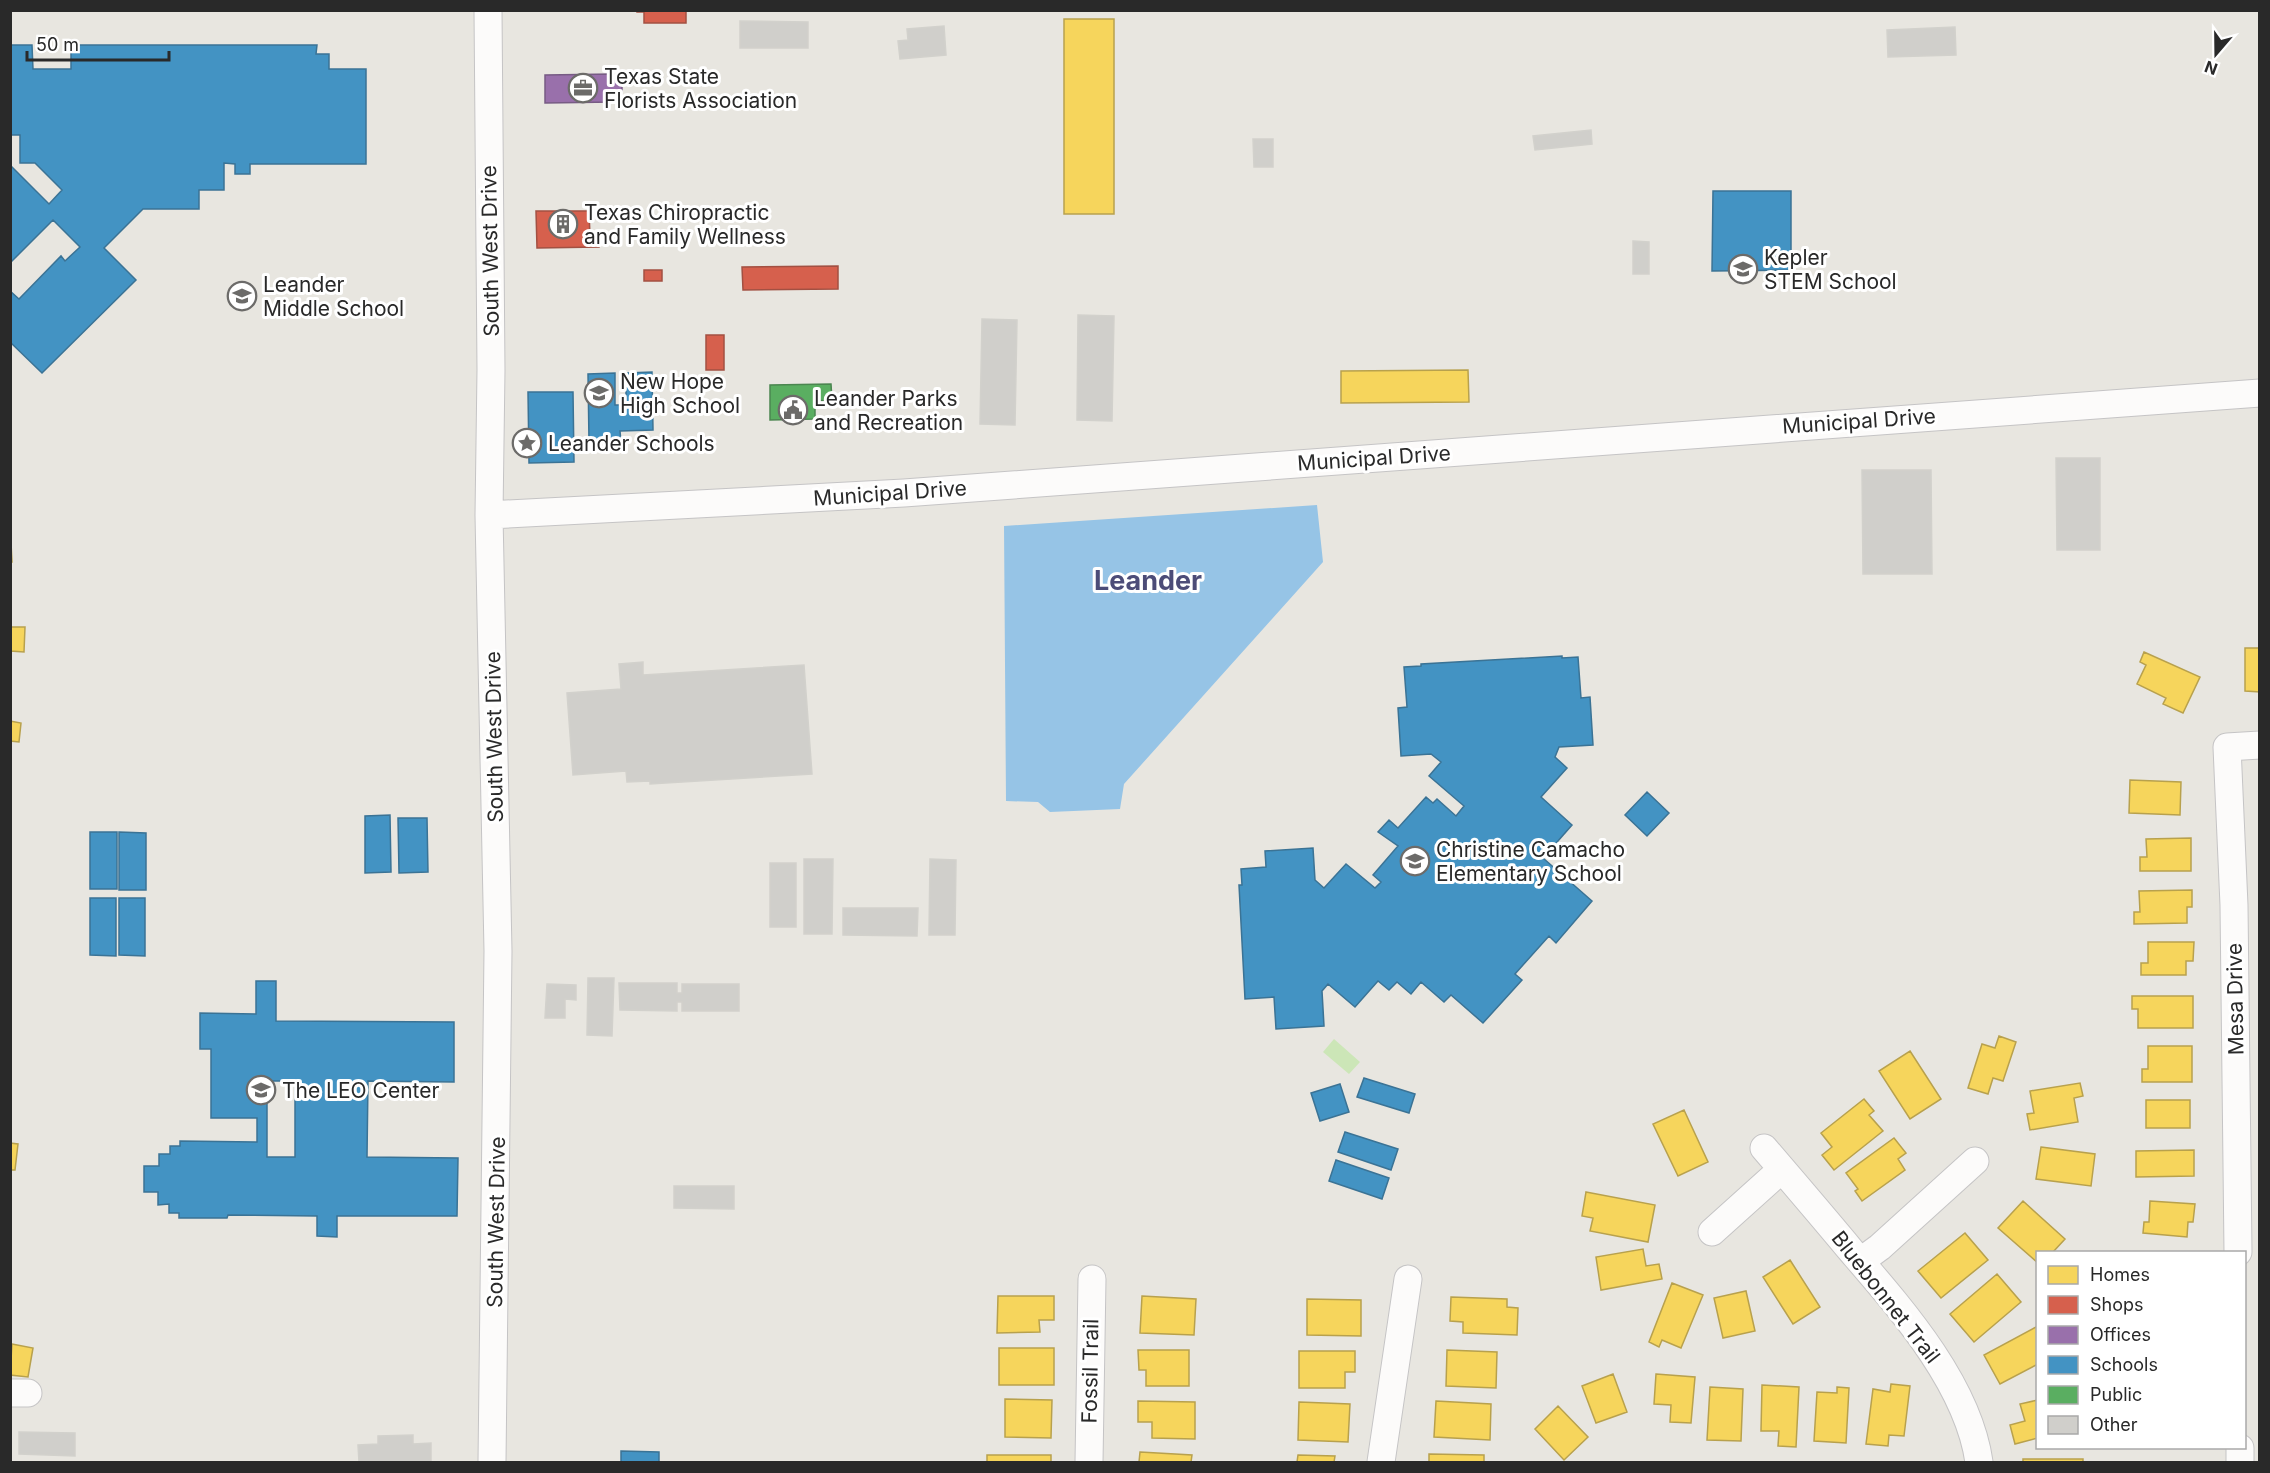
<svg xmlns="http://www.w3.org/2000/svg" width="2270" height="1473" font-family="Inter,sans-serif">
	<rect width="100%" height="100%" fill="#e8e6e0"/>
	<path fill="#cce6b7" d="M1334,1039L1360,1062L1349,1074L1323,1052Z"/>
	<path fill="#96c4e6" d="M1317,505L1323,562L1124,784L1120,809L1050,812L1038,802L1006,801L1004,526Z"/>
	<path fill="#f6d55c" stroke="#b8a14d" stroke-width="1.5" d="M1064,19H1114V214H1064Z
		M1468,370L1469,402L1341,403V371Z
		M10,523L12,562H10Z
		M10,627H25L24,652L10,651Z
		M2245,648H2260V692L2245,691Z
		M2144,652L2200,677L2183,713L2163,704L2166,698L2137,684L2146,665L2140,662Z
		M10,721L21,723L19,742L10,741Z
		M2130,780L2181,782L2180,815L2129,813Z
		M2191,838V871H2140V857H2147L2146,839Z
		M2192,890V907H2187V923L2134,924V912H2140L2139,891Z
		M2148,942H2194L2193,961H2186V975H2141V963H2148Z
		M2132,996H2193V1028H2138V1009H2132Z
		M1999,1036L2016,1042L2003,1081L1993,1078L1988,1094L1968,1088L1982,1044L1995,1048Z
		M2148,1046H2192V1082H2142V1069H2148Z
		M1910,1051L1941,1099L1910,1119L1879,1071Z
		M2080,1083L2083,1096L2074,1098L2078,1122L2030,1130L2027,1114L2034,1113L2030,1091Z
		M1864,1099L1874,1111L1869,1115L1883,1131L1834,1170L1822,1155L1832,1147L1821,1133Z
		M2146,1100H2190V1128H2146Z
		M1684,1110L1708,1162L1678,1176L1653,1124Z
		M1894,1138L1906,1153L1898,1159L1905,1170L1862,1201L1855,1191L1858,1189L1846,1173Z
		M10,1143L18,1144L15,1170H10Z
		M2041,1147L2095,1154L2091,1186L2036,1179Z
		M2194,1150V1176L2136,1177V1151Z
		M1586,1192L1655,1205L1648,1242L1590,1231L1593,1218L1582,1216Z
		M2023,1201L2065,1239L2053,1252H2038V1263L1998,1228Z
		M2150,1201L2195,1204L2193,1222H2188L2187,1237L2143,1233L2144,1222H2149Z
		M1965,1233L1988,1260L1941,1298L1918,1271Z
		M1643,1249L1646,1266L1659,1264L1662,1279L1601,1290L1596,1257Z
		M1790,1260L1820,1307L1793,1324L1763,1277Z
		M1997,1274L2021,1302L1974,1342L1950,1314Z
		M1672,1283L1703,1295L1681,1348L1662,1340L1659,1347L1649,1342Z
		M1746,1291L1755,1331L1723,1338L1714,1298Z
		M998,1296H1054V1320H1039L1040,1332L997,1333Z
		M1142,1296L1196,1299L1194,1335L1140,1333Z
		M1451,1297L1507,1299V1307L1518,1308L1517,1335L1463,1333V1322L1450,1321Z
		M1307,1299L1361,1300V1336L1307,1335Z
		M2038,1326V1364L2000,1384L1984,1355Z
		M12,1344L33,1348L28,1377L10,1375Z
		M999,1348H1054V1385H999Z
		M1138,1350H1189V1386H1146V1370H1139Z
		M1447,1350L1497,1352L1496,1388L1446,1386Z
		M1299,1351H1355V1372H1345V1388H1299Z
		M1613,1374L1627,1412L1596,1423L1582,1386Z
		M1656,1374L1695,1377L1691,1423L1670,1422L1671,1405L1654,1404Z
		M1891,1384L1910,1386L1904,1436L1889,1435L1888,1446L1866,1444L1873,1389L1890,1392Z
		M1762,1385L1799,1387L1796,1447L1778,1446L1779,1431H1761Z
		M1710,1387L1743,1389L1741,1441L1707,1440Z
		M1837,1387L1849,1388L1846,1443L1814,1441L1817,1392L1837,1393Z
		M1005,1399L1052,1400L1051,1438L1005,1437Z
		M2038,1400V1438L2015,1444L2010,1425L2025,1421L2020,1404Z
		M1138,1401L1195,1402V1439L1152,1438V1422H1138Z
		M1436,1401L1491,1404L1490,1440L1434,1437Z
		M1299,1402L1350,1404L1348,1442L1298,1440Z
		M1558,1406L1588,1437L1564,1460L1535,1429Z
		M1140,1452L1192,1455L1191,1462H1139Z
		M1429,1454L1484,1455V1462H1429Z
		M987,1455H1051V1462H987Z
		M1298,1455L1335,1456L1334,1462H1297Z
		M2023,1459H2083V1462H2023Z"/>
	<path fill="#d6604d" stroke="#a25042" stroke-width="1.5" d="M637,10H686V23H644V12H637Z
		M536,211H589L590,236H599V247L537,248Z
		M838,266V289L743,290L742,267Z
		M644,270H662V281H644Z
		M706,335H724V370H706Z"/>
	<path fill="#9970ab" stroke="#775b84" stroke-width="1.5" d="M613,74V81H622V95H613V102L545,103V75Z"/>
	<path fill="#4393c3" stroke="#3b7395" stroke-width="1.5" fill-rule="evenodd" d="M10,45H32L33,69H71V45H317L316,54H329V69H366V164H250V174H235V164L224,163V190H199V209H143L104,248L136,280L42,373L10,342V291L19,299L61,256L65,261L80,247L53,220L10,263V165L49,204L62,190L35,163H20V135H10Z
		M1713,191H1791V270L1712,271Z
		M652,372L653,430L620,431L621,442H589L588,374L615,373V405H626V373Z
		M528,392H573L574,462L529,463Z
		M1562,656V658L1578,657L1581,698L1590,697L1593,745L1559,747L1555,757L1567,768L1541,797L1572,825L1543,858L1592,901L1556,943L1549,936L1515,974L1522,980L1483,1023L1451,995L1444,1002L1421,982L1411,994L1397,982L1389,990L1378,981L1355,1007L1328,984L1322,991L1324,1026L1276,1029L1274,997L1245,999L1239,885H1242L1241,869L1266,867L1265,851L1313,848L1315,880L1324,888L1346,864L1375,888L1381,882L1373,875L1398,846L1378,832L1389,820L1398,828L1426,797L1433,803L1437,799L1456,816L1464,806L1429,776L1441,762L1431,754L1401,756L1398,708L1407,707L1404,667L1421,666V664Z
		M1647,792L1669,813L1647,836L1625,815Z
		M390,815L391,872L365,873V816Z
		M398,818H427L428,872L399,873Z
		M90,832H117V889H90Z
		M119,832L146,833V890H119Z
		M90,898H116V956L90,955Z
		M119,898H145V956L119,955Z
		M256,981H276V1021L454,1022V1082L368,1081L367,1157L458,1158L457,1216H337V1237L317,1236V1216L228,1215L227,1218H179V1213H169V1204L158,1205V1192H144V1166H159V1154H170V1146H180V1141L257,1142V1118H211V1049H200V1013L256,1014ZM267,1081H295V1157H267Z
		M1364,1078L1415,1094L1409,1113L1357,1097Z
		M1340,1084L1349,1112L1320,1121L1311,1093Z
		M1345,1132L1398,1149L1391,1170L1338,1152Z
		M1336,1160L1389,1178L1382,1199L1329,1181Z
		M621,1451L659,1452V1462H621Z"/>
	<path fill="#5aae61" stroke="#4b8650" stroke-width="1.5" d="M831,384L832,400L815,401V419L770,420V385Z"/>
	<path fill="#d0cfcb" stroke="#d2d1cc" stroke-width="1.5" d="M740,21L808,22V48H740Z
		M944,26L946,55L900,59L898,41L908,40L907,29Z
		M1955,27L1956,55L1888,57L1887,30Z
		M1591,130L1592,144L1535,150L1533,136Z
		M1253,139H1273V167H1254Z
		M1633,241L1649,242V274H1633Z
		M1078,315L1114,316L1112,421L1077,420Z
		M982,319L1017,320L1015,425L980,424Z
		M2056,458H2100V550H2057Z
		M1862,470H1931L1932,574H1863Z
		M643,662V675L804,665L812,774L650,784V781L627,782L626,771L573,775L567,693L621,689L619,664Z
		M804,859H833L832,934H804Z
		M930,859L956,860L955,935H929Z
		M770,863H796V927H770Z
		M843,908H918L917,936L843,935Z
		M588,978H614L612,1036L587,1035Z
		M619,983H677V993H682V984H739V1011H682V1002H677V1011L620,1010Z
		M547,984L576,985V1000L565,999V1018H545Z
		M674,1186H734V1209L674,1208Z
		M19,1432L75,1433V1456L19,1454Z
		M413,1435V1444L431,1443V1462H359L358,1445L378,1444V1436Z"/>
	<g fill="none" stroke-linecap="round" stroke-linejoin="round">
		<g stroke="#c5c4c5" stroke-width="29">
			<path id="minor" d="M488,10L491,370L489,515L498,951L492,1462
				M489,515L904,493L2260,393
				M1764,1148C1794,1183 1824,1218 1853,1253C1903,1311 1968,1385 1979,1462
				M1712,1232L1782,1169
				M2238,1252L2234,905L2227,747L2260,745
				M1861,1261L1880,1247L1975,1161
				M10,1393H28
				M2240,1448V1462
				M1089,1462L1092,1279
				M1381,1462L1408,1279"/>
		</g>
		<use href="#minor" stroke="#fcfbfa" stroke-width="27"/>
	</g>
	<defs>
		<g id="office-ring" transform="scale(1.5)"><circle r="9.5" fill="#fff" stroke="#6c6b69" stroke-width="1.5"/><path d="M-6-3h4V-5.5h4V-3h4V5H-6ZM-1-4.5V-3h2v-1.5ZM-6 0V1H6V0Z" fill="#6c6b69"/></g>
		<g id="building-ring" transform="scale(1.5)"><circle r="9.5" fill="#fff" stroke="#6c6b69" stroke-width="1.5"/><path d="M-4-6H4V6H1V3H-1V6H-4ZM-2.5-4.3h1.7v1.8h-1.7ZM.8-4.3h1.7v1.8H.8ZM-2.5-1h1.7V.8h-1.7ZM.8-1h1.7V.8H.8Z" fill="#6c6b69"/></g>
		<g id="school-ring" transform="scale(1.5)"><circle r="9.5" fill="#fff" stroke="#6c6b69" stroke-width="1.5"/><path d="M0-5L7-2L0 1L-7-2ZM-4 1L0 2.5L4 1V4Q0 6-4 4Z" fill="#6c6b69"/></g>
		<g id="civic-ring" transform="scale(1.5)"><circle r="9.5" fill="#fff" stroke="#6c6b69" stroke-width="1.5"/><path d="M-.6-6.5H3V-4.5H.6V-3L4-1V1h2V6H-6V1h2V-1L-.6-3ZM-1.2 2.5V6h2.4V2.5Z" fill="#6c6b69"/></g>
		<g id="sight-ring" transform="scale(1.5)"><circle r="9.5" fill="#fff" stroke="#6c6b69" stroke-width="1.5"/><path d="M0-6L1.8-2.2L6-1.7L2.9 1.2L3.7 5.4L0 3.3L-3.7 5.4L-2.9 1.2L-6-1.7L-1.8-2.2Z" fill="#6c6b69"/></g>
	</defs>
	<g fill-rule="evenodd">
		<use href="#office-ring" x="583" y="88"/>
		<use href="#building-ring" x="563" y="224"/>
		<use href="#school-ring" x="1743" y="269"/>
		<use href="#school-ring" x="242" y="296"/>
		<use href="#school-ring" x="599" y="393"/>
		<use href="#civic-ring" x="793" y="410"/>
		<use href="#sight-ring" x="527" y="443"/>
		<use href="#school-ring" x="1415" y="861"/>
		<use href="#school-ring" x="261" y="1090"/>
	</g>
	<g text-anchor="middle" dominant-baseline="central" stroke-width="6" stroke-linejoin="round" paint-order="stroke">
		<g font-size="21" fill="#292929" stroke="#fff" text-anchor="start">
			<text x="604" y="76">Texas State<tspan x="604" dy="24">Florists Association</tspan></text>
			<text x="584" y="212">Texas Chiropractic<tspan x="584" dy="24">and Family Wellness</tspan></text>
			<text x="1764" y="257">Kepler<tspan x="1764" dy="24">STEM School</tspan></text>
			<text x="263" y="284">Leander<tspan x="263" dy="24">Middle School</tspan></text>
			<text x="620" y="381">New Hope<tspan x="620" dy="24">High School</tspan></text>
			<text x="814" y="398">Leander Parks<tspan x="814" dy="24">and Recreation</tspan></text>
			<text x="548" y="443">Leander Schools</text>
			<text x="1436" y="849">Christine Camacho<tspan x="1436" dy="24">Elementary School</tspan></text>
			<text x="282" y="1090">The LEO Center</text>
		</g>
		<g font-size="21" fill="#292929" stroke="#fff">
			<text transform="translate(490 251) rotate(-91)">South West Drive</text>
			<text transform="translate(1859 421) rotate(-4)">Municipal Drive</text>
			<text transform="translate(1374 458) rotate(-4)">Municipal Drive</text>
			<text transform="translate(890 493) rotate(-4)">Municipal Drive</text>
			<text transform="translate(494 737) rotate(-91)">South West Drive</text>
			<text transform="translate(2235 999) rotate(-91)">Mesa Drive</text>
			<text transform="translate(496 1222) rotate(-89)">South West Drive</text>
			<text transform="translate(1886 1297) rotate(52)">Bluebonnet Trail</text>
			<text transform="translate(1090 1371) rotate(-89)">Fossil Trail</text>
		</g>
		<g font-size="27" font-weight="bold" fill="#4c4c78" stroke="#fff">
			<text x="1148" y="580">Leander</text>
		</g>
	</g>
	<rect width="2270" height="1473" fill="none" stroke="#292929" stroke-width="24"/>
	<rect x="2036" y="1251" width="210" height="198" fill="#ffffff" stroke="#a9a9a9" stroke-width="1.5"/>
	<rect x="2048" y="1266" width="30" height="18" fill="#f6d55c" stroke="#a9a9a9" stroke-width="1.5"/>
	<text x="2090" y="1281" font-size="18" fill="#292929">Homes</text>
	<rect x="2048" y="1296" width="30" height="18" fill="#d6604d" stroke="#a9a9a9" stroke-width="1.5"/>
	<text x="2090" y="1311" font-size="18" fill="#292929">Shops</text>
	<rect x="2048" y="1326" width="30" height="18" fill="#9970ab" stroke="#a9a9a9" stroke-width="1.5"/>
	<text x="2090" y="1341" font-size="18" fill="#292929">Offices</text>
	<rect x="2048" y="1356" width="30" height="18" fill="#4393c3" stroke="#a9a9a9" stroke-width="1.5"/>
	<text x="2090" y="1371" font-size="18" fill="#292929">Schools</text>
	<rect x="2048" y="1386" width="30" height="18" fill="#5aae61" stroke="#a9a9a9" stroke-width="1.5"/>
	<text x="2090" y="1401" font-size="18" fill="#292929">Public</text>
	<rect x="2048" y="1416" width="30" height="18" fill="#d0cfcb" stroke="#a9a9a9" stroke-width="1.5"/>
	<text x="2090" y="1431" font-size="18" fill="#292929">Other</text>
	<g transform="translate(2216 54) rotate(200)" stroke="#ffffff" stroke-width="4.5" paint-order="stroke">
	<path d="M0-4.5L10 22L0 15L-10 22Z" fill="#292929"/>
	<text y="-9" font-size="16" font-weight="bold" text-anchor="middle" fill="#292929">N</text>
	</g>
	<path d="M27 51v9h142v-9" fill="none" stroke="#292929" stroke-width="3"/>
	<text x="36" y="51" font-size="18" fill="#292929" stroke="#ffffff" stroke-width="4.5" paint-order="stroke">50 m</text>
</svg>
